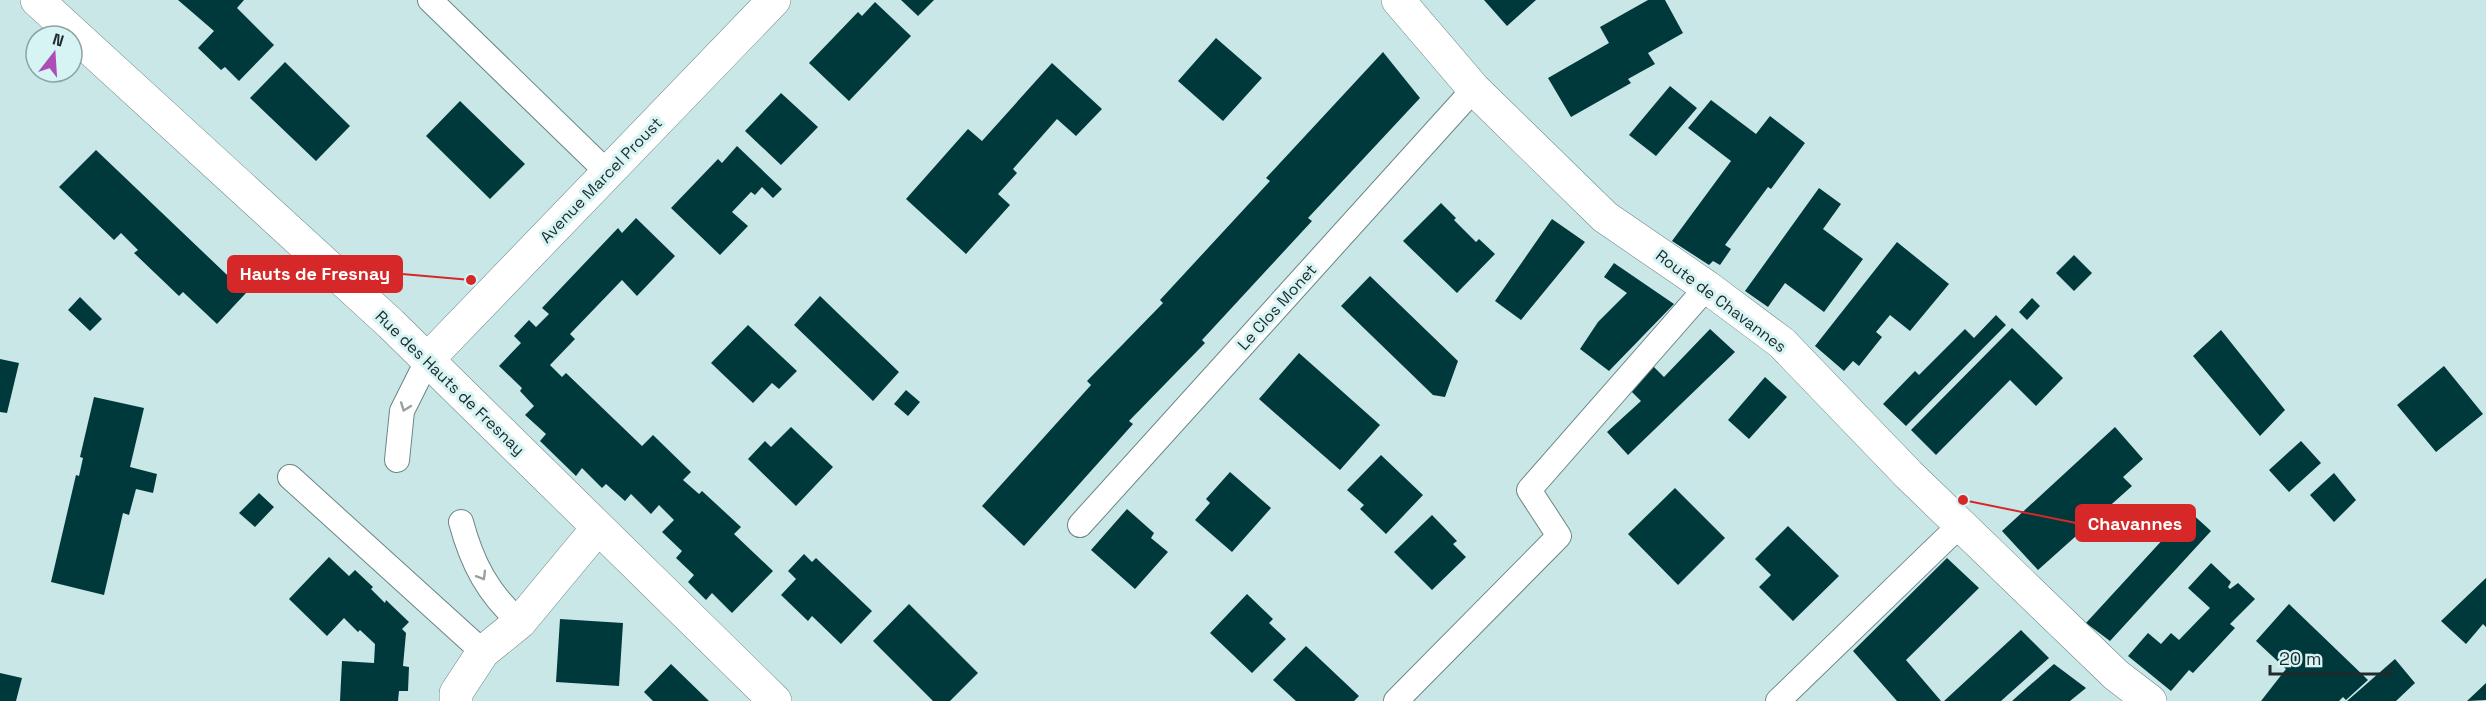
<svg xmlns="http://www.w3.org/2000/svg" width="2486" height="701" font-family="'Space Grotesk',sans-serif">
	<rect width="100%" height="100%" fill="#cae7e8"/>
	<path fill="#00393c" d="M178,0H244L237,8L274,45L239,81L225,67L221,70L198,48L214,31Z
		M901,0H934L918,16Z
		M1484,0H1536L1507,26Z
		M1648,0H1665L1683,33L1648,53L1655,64L1628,79L1631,83L1571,117L1548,78L1609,43L1600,27Z
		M875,2L911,36L849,101L809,63L858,12L862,16Z
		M1216,38L1262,78L1223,121L1178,81Z
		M1383,52L1420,98L1308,218L1312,221L1202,340L1205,343L1129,421L1133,424L1024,546L982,506L1091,385L1087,381L1163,303L1160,300L1270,181L1266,178Z
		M285,62L350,126L316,161L250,98Z
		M1052,63L1102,109L1076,136L1057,119L1013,169L1017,173L998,194L1010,205L966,254L906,199L968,129L982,141Z
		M1670,86L1697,108L1656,156L1629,135Z
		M781,93L818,127L781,165L745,131Z
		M1711,100L1756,134L1770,116L1805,143L1771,189L1768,187L1725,245L1731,249L1720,265L1713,261L1709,265L1672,241L1731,161L1688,128Z
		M460,101L525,164L490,199L426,136Z
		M737,146L782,189L773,198L762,187L755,195L751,192L732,212L748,226L720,255L671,208L718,159L722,163Z
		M96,150L246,293L217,324L183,292L179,296L134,253L138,250L121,233L114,240L59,187Z
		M1819,188L1841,204L1823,229L1863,259L1824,312L1785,283L1768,307L1745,291Z
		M1441,203L1456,218L1454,220L1476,242L1479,239L1495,254L1457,293L1403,241Z
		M636,218L675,256L637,296L622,280L570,334L575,339L550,365L562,377L566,373L642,446L653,435L691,472L683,480L699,494L702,491L741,527L734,534L773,571L732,613L712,593L706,600L688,582L694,575L676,558L682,551L662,532L674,520L659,505L651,514L631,494L625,501L606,484L602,488L582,468L576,476L540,441L546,434L525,415L534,406L520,391L522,388L499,366L521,343L514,336L529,320L536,327L549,314L542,308L618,228L622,233Z
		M1552,219L1585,242L1521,320L1495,301Z
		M1897,242L1949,284L1910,331L1890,315L1876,332L1882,337L1859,366L1853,361L1844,371L1815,346Z
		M2074,255L2092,273L2074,291L2056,273Z
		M1614,263L1674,304L1609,371L1580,349L1598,322L1627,293L1604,277Z
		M1370,276L1458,361L1445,397L1433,395L1341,306Z
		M820,296L899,372L873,401L794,325Z
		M80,297L102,319L90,331L68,310Z
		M2032,298L2040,306L2027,320L2019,312Z
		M1996,315L2006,325L1906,426L1883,404L1915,371L1919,375L1965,329L1974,338Z
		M748,325L797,371L779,389L772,383L753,403L711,363Z
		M2012,328L2063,378L2036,406L2010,380L1936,455L1911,430Z
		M1710,329L1735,352L1628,455L1607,432L1641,401L1630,390L1653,366L1664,377Z
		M2221,330L2285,410L2260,436L2193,356Z
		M1299,353L1380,425L1340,470L1259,399Z
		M0,359L19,363L7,413L0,412Z
		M2444,366L2483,414L2436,452L2397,405Z
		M1765,377L1787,397L1749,439L1728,420Z
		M906,390L920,402L908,416L894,404Z
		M94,397L144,408L130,467L157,474L153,493L136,489L129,515L123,513L104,595L51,582L76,475L79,476L83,458L80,457Z
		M791,427L833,467L796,506L748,459L765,441L771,447Z
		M2115,427L2143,459L2123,477L2132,486L2038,570L2002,531Z
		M2301,441L2321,463L2289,492L2269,470Z
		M1381,455L1423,495L1386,534L1360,509L1364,505L1347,490Z
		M1230,472L1271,508L1232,552L1195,520L1210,503L1206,499Z
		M2334,473L2356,500L2334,522L2310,495Z
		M1675,488L1725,538L1678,585L1628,534Z
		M259,493L274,507L255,527L239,513Z
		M1127,509L1154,533L1151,538L1168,552L1135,589L1091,550Z
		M2189,511L2211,531L2110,641L2086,623Z
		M1432,515L1457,541L1453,544L1466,557L1432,590L1394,552Z
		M1788,526L1839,576L1793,621L1759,587L1771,575L1755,559Z
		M804,554L812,562L816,558L872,611L841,644L812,616L808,621L781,595L796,579L788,571Z
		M329,557L349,576L355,570L373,587L371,589L385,603L386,600L409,622L402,629L406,633L403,666L409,667L408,691H399L398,701H340L342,661L374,663L375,644L360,630L358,632L344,618L327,636L289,599Z
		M1947,558L1979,588L1906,660L1941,701H1897L1853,651Z
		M2211,563L2231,582L2228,587L2230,589L2238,583L2255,599L2230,624L2235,628L2193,673L2189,670L2171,691L2128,656L2148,633L2161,644L2171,633L2179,640L2210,608L2188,588Z
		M2486,578V627L2483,624L2466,644L2441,621Z
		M1247,594L1273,619L1269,623L1286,639L1252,673L1210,633Z
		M909,604L978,673L950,701H933L873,641Z
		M2289,604L2368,680L2346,700L2343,697L2339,701H2261L2286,669L2256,641Z
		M560,619L623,623L619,686L556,682Z
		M2021,630L2049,658L2001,701H1944Z
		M1306,646L1359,696L1354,701H1296L1273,680Z
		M2395,659L2415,683L2396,701H2347Z
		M671,664L709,701H653L644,692Z
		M2054,664L2086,688L2070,701H2012Z
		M0,673L22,678L16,701H0Z
		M2486,683V700L2467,701Z"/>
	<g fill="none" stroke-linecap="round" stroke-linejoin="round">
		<g stroke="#6b8586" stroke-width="26">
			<path id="lane" d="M430,0L608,173
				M397,460L402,411L428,359
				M290,477L483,652
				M461,522C472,563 488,594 520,622
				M1080,525L1474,89
				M1396,701L1559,536L1529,490L1707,287
				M1778,701L1961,524"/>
		</g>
		<g stroke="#6b8586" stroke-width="34">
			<path id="street" d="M37,0L391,324L775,701
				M1398,0L1474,89L1605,217L1707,287L1782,343L1909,475L2116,675L2150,701
				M428,359L774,0
				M456,701V693L483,652L520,622L597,529"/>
		</g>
		<use href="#lane" stroke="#fff" stroke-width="24"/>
		<use href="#street" stroke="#fff" stroke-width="33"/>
	</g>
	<defs><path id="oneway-chevron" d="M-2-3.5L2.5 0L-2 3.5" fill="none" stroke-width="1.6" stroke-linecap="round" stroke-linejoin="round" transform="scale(1.5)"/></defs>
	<g stroke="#9a9f9f">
		<use href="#oneway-chevron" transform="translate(405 407) rotate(110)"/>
		<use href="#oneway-chevron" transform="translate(482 576) rotate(59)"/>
	</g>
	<g text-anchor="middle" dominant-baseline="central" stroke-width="6" stroke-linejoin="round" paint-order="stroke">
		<g font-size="16" fill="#1f2a2a" stroke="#d7f4f5">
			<text transform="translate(601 180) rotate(-46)">Avenue Marcel Proust</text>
			<text transform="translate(1721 301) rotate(37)">Route de Chavannes</text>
			<text transform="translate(1277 307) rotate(-48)">Le Clos Monet</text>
			<text transform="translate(450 383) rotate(44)">Rue des Hauts de Fresnay</text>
		</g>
	</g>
	<path fill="none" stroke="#d62828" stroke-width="2" d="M471 280L402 274M1963 500L2076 523"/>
	<g fill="#d62828" stroke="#d7f4f5" stroke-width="2">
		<circle cx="471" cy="280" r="6"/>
		<circle cx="1963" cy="500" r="6"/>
	</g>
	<g fill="#d62828" stroke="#d62828" stroke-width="2">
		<rect x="228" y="256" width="174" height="36" rx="6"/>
		<rect x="2076" y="505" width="119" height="36" rx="6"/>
	</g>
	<g font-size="18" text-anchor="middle" font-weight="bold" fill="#fff">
		<text x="315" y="280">Hauts de Fresnay</text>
		<text x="2135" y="530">Chavannes</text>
	</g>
	<g transform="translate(54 54) rotate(17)"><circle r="28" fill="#d7f4f5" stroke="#8da3a4" stroke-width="1.5"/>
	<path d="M0-4.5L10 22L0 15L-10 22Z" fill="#ac4eb7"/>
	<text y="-9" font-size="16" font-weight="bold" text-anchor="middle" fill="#1f2a2a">N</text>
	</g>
	<path d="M2270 665v9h120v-9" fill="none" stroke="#1f2a2a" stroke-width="3"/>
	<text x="2279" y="665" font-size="18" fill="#1f2a2a" stroke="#d7f4f5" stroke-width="4.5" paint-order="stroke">20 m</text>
</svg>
